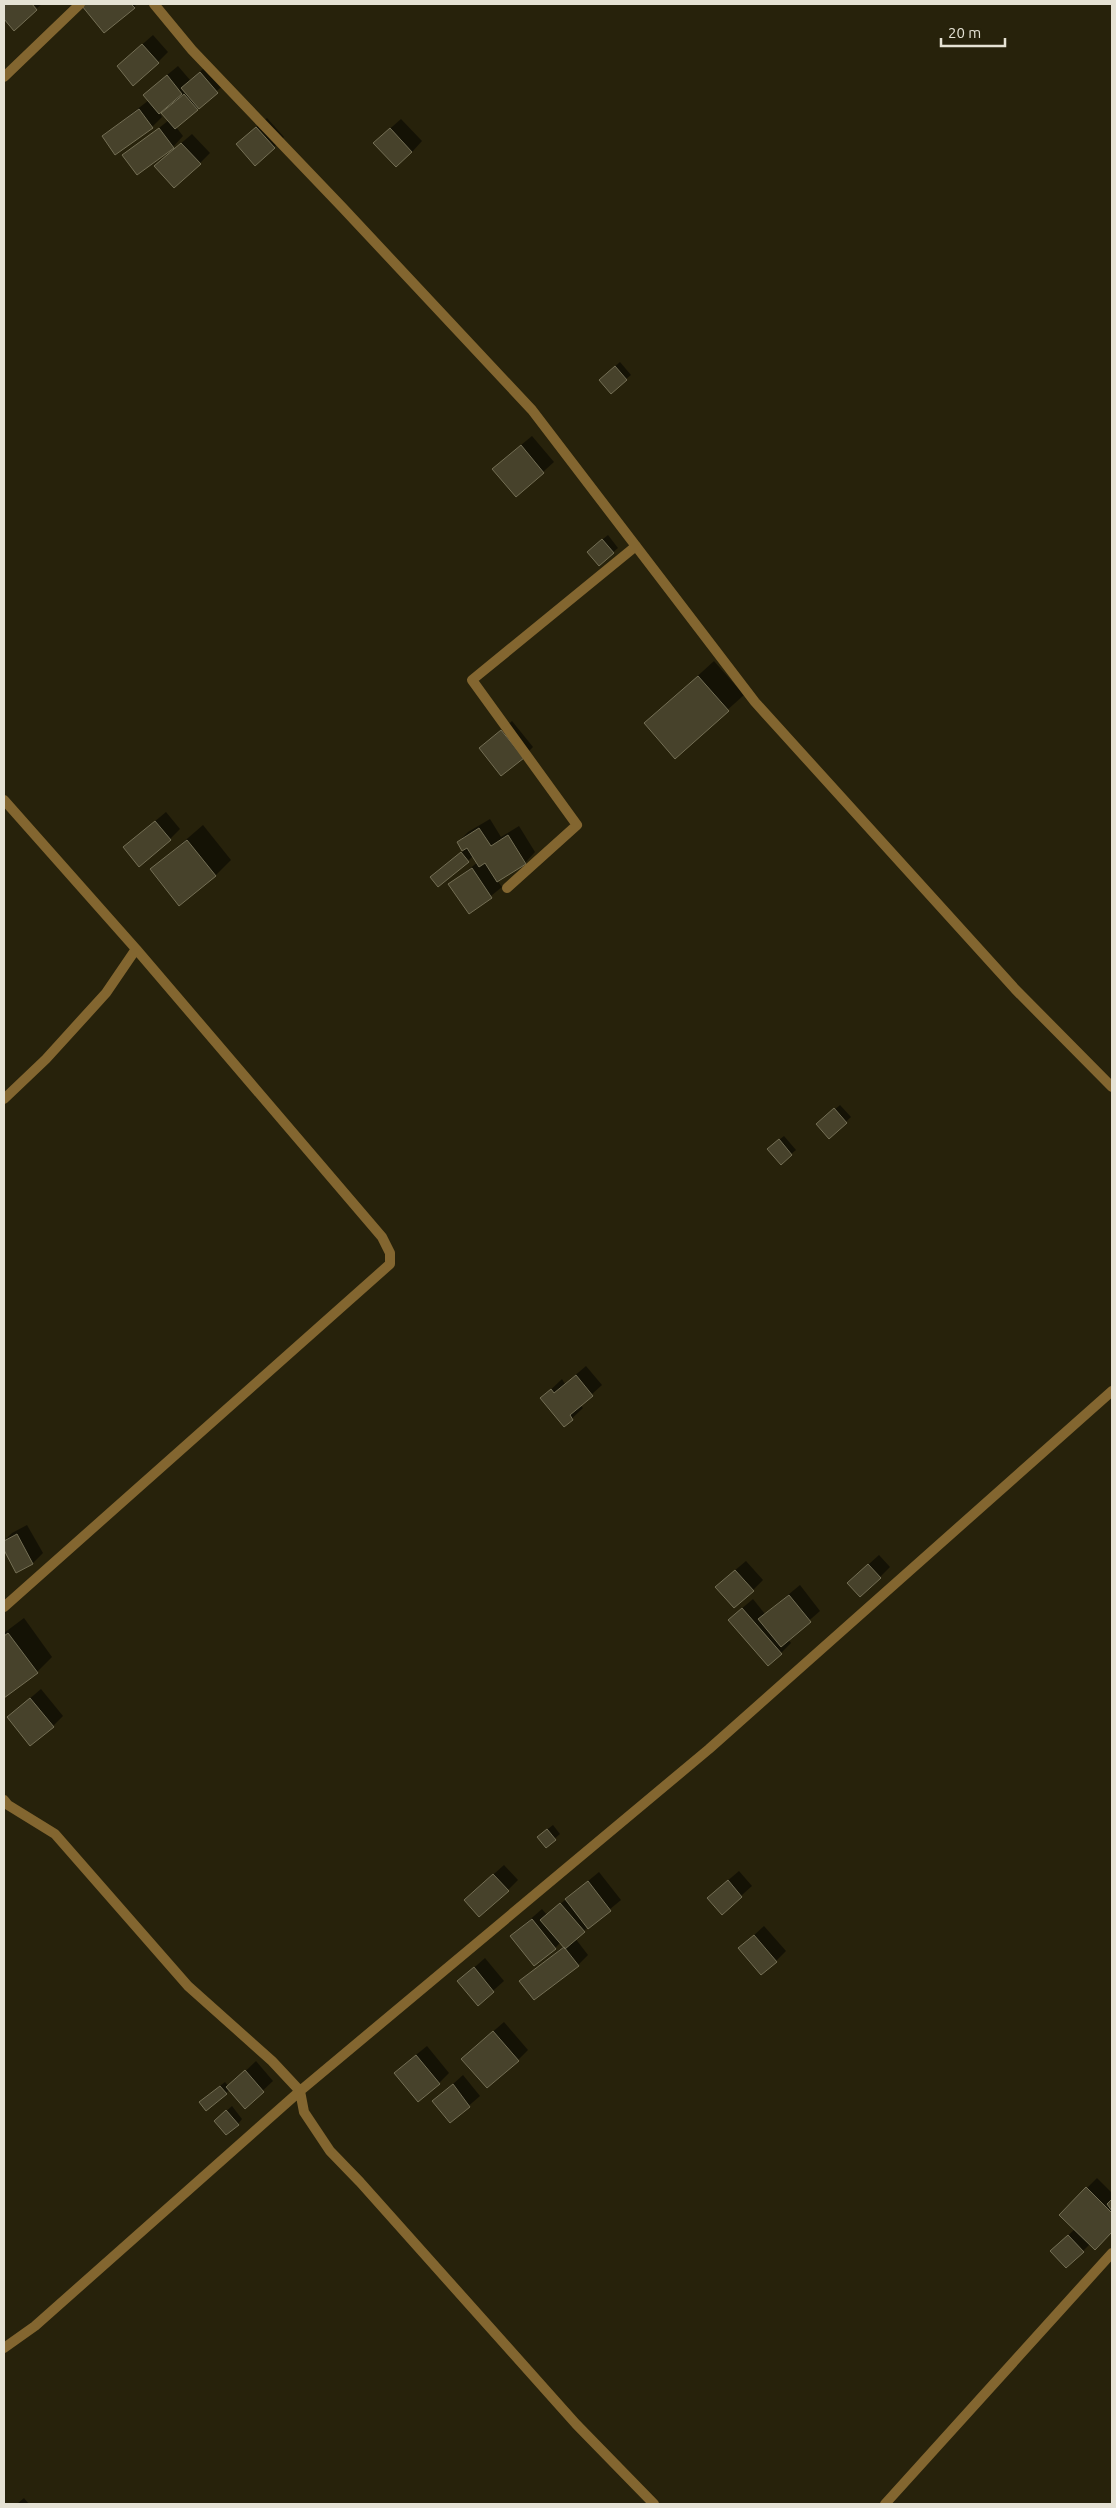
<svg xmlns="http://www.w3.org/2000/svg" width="1116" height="2508" font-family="Ubuntu,sans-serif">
	<rect width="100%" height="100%" fill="#27220b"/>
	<path fill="#0007" d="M33,4H42L37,8Z
		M86,4H137L134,7L84,6Z
		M153,35L168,52L158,62L129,56Z
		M210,63L227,82L176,127L183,136L173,147L124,156L169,120L163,113L167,106L159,112L162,117L152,127L103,136L149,100L155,85L178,66L190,80Z
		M267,118L284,137L274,147L248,134Z
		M401,119L422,141L412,152L385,133Z
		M192,134L210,153L200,163L166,156Z
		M620,362L631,375L626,379L605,375Z
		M532,436L554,462L516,496L504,459Z
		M608,535L618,548L599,564L593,547Z
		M714,661L744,695L675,757L646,723Z
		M512,721L533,747L523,757L480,748Z
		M166,812L180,829L170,839L124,847Z
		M490,819L501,837L519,826L535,852L525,863L497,880L502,887L470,913L450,884L478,862L474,855L468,861L436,872L463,851L458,842L468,832Z
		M203,825L231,860L215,876L152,869Z
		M840,1105L851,1117L830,1137L823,1120Z
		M784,1136L796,1150L791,1154L774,1144Z
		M586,1366L602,1385L580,1405L583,1408L565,1425L542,1398L562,1379L565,1384Z
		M27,1525L43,1553L33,1563L17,1572L4,1548V1541L12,1533Z
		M879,1555L890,1567L880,1577L859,1573Z
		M746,1561L763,1580L753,1590L727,1577Z
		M800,1585L820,1611L788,1639L791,1643L781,1653L740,1610L753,1599L765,1614Z
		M24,1618L52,1657L37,1672L4,1696V1633Z
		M41,1689L63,1716L53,1726L8,1717Z
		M553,1825L560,1834L546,1846L544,1832Z
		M504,1865L518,1880L508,1890H476Z
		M739,1871L752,1886L722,1913L719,1888Z
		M599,1872L621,1900L575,1938L588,1955L578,1965L521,1981L564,1946L561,1942L555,1948L511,1936L542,1909L547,1915Z
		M764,1926L786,1951L776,1961L740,1948Z
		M485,1958L504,1981L478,2004L459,1981Z
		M504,2022L528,2050L518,2060L473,2049Z
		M427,2046L449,2073L439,2083L406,2063Z
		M256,2061L273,2081L245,2107L230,2089L226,2093L206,2097L225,2082L229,2087Z
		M463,2075L480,2096L450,2122L433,2102Z
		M232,2106L242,2119L238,2124L221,2116Z
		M1097,2178L1112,2193V2231L1095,2249L1090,2244L1083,2251L1062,2241L1075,2229L1060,2215Z
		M24,2498L29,2504H17Z"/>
	<path fill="#47422b" stroke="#746f55" d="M4,4H32L37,10L14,31L4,19Z
		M85,4H131L135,8L104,33L82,6Z
		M142,44L159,63L133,86L117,66Z
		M200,72L218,93L199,109L181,88Z
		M167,75L182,94L159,114L143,95Z
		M184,94L198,110L175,129L161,113Z
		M139,109L153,128L115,155L102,136Z
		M256,127L275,148L255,166L236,144Z
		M159,128L174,148L137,175L122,155Z
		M390,128L412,152L396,167L373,143Z
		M181,143L201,164L174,188L154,166Z
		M615,366L627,380L611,394L599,380Z
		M521,445L544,473L516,497L492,469Z
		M602,539L614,553L599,566L587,552Z
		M698,676L729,711L675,759L644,723Z
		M501,730L524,758L501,776L479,748Z
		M155,821L171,840L139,867L123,847Z
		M479,828L491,846L508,835L526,864L497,882L485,863L479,867L467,848L462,851L457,842Z
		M187,840L216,876L179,906L150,869Z
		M461,852L469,862L438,887L430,877Z
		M472,868L492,898L469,914L448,884Z
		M834,1108L847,1123L829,1139L816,1124Z
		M779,1139L792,1155L781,1165L767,1149Z
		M576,1375L593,1396L570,1415L573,1420L564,1427L540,1398L551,1389L554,1393Z
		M17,1534L33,1564L16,1573L4,1550V1541Z
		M868,1564L881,1578L860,1597L847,1583Z
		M735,1570L754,1591L734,1608L715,1587Z
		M789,1595L811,1622L781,1647L758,1619Z
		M742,1608L782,1654L768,1666L728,1620Z
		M8,1633L38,1673L4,1698V1636Z
		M30,1698L54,1727L30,1746L7,1717Z
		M547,1829L556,1840L546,1848L537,1837Z
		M493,1874L509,1891L479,1917L464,1900Z
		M728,1880L742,1897L722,1915L707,1898Z
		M588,1881L611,1911L588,1929L565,1899Z
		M560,1903L585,1932L565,1949L540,1920Z
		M532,1919L556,1949L534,1966L510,1936Z
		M754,1935L777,1962L761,1975L738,1948Z
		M564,1947L579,1966L534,2000L519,1981Z
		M474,1967L494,1992L478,2006L457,1981Z
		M493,2031L519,2061L487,2088L461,2059Z
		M416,2055L440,2084L418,2102L394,2073Z
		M245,2070L264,2092L245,2109L226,2087Z
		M453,2084L470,2107L450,2123L432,2101Z
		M220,2086L227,2094L206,2111L199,2102Z
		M226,2110L239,2125L226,2135L214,2121Z
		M1086,2187L1112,2213V2232L1095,2250L1059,2215Z
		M1112,2199V2211L1107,2204Z
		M1068,2235L1084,2252L1066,2268L1050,2251Z"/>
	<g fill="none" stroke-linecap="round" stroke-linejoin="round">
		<path stroke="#836630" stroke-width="10" d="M154,4L192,50L342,207L532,410L755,702L1015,989L1112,1087
			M4,77L80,4
			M4,800L136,949L106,993L46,1059L4,1099
			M507,888L577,825L472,680L636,546
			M4,1607L390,1264V1253L382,1237L136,949
			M4,1800L8,1805L55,1834L188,1986L272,2061L300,2091L304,2112L330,2151L360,2182L576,2424L654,2504
			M4,2348L35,2326L300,2091L709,1749L1112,1391
			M885,2504L1112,2253"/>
	</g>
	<rect width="1116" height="2508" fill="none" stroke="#e5e2d4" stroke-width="10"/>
	<path d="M941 38v8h64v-8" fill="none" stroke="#e5e2d4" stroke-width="2.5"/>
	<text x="948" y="38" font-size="15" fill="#e5e2d4" stroke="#27220b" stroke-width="4" paint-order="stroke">20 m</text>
</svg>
